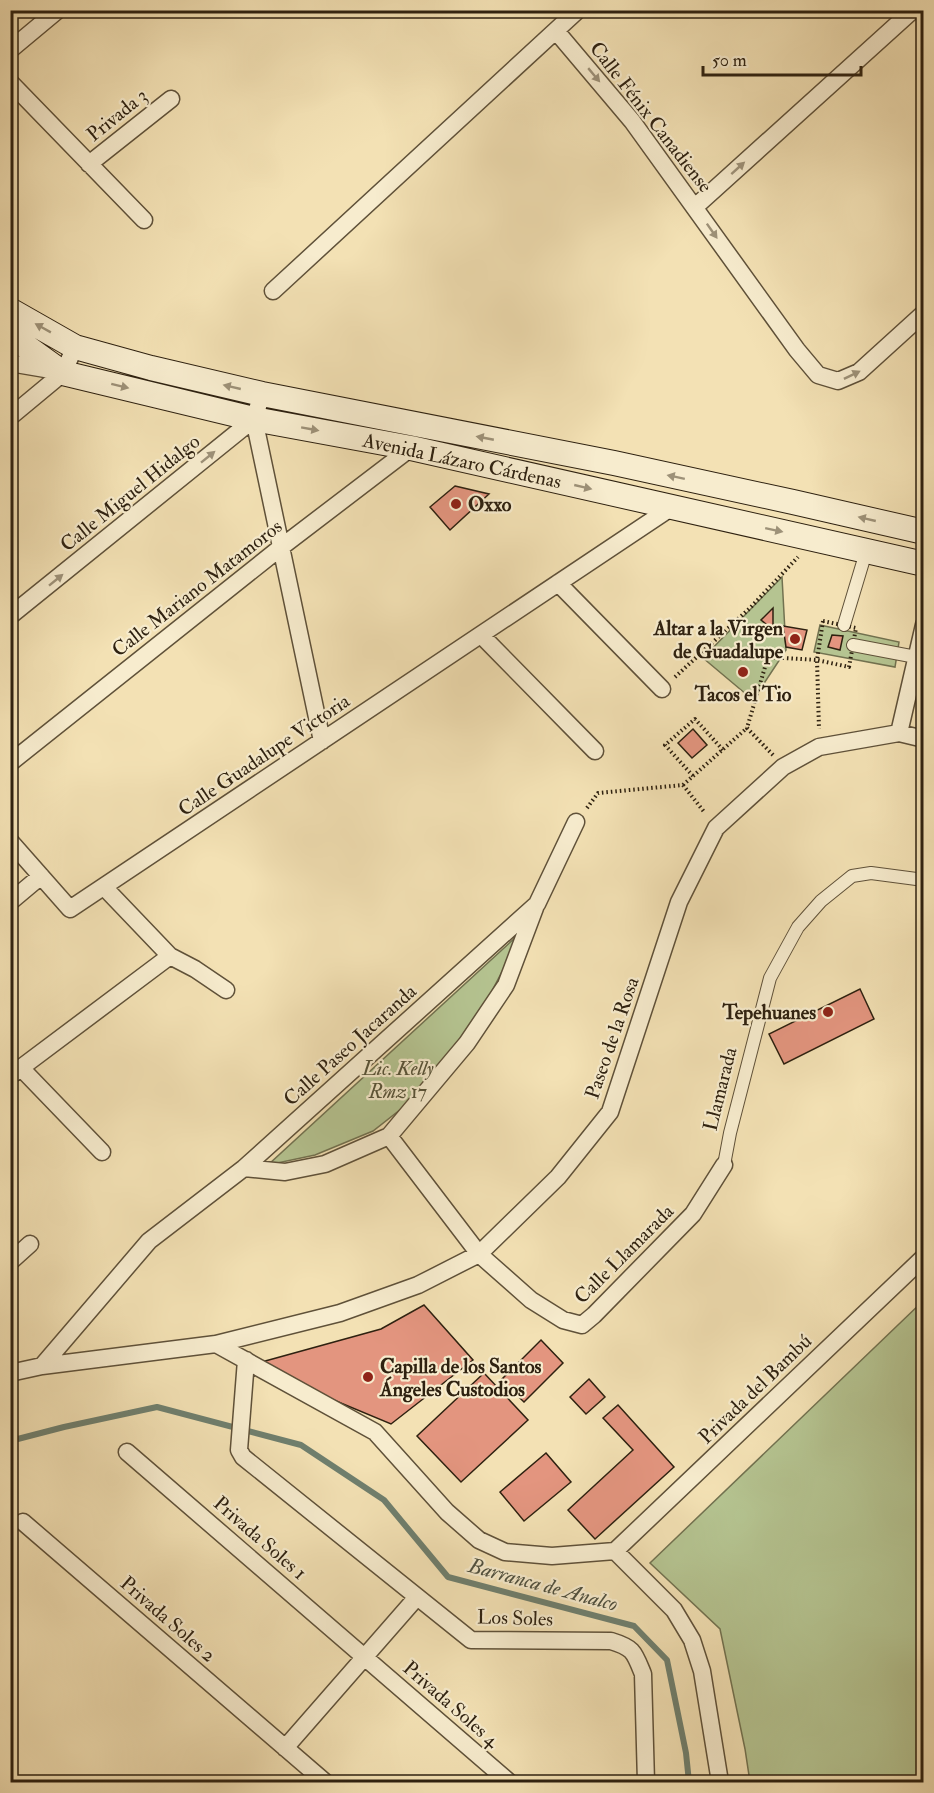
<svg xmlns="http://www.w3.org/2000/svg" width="934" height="1793" font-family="'IM FELL Double Pica',serif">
	<rect width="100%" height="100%" fill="#f3e1b4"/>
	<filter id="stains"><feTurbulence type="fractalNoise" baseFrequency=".00333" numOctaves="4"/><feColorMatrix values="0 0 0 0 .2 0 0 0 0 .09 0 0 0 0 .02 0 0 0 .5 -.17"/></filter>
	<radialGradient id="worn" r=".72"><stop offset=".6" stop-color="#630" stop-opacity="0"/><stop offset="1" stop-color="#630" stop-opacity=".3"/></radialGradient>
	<path fill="#b5c491" stroke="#727250" stroke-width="1.5" d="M782,577L786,650L753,700L703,658Z
		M820,625L899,642L895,667L814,652Z
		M517,936L506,964L483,1008L415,1098L373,1131L315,1155L268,1165Z
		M923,1301V1782H750L745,1749L720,1629L650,1563Z"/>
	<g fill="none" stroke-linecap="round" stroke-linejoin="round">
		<path stroke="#6f7f6e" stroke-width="6" d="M10,1441L64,1427L157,1407L301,1445L384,1500L448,1577L634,1626L667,1660L686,1753L689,1782"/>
	</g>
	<path fill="#e3957f" stroke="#2e2110" stroke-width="1.5" d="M455,486L489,494L450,530L430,507Z
		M773,608V630L761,620Z
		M783,626L807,630L802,650L786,647Z
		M832,635L843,636L840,650L828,647Z
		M693,729L707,745L692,758L678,743Z
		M860,989L874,1019L784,1064L769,1034Z
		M424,1305L473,1360L391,1424L312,1391L258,1363L381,1329Z
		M541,1340L563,1363L524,1402L501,1380Z
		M484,1373L528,1420L461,1482L417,1436Z
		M589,1379L605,1397L586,1414L570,1397Z
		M618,1405L674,1467L595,1539L568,1510L633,1450L603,1418Z
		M546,1453L571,1482L524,1521L500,1492Z"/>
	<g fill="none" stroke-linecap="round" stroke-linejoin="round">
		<g stroke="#5f5139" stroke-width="14">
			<path id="pedestrian" d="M844,625L866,552
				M853,645L916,657
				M724,1165L730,1133L770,978L798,927L821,901L852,876L871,873L924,880"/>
		</g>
		<g stroke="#5f5139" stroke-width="19">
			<path id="minor" d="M556,31L632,121L797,350L818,375L838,381L859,372L924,313
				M10,50L58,10
				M10,82L144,220
				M89,164L171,99
				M695,207L913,10
				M273,291L578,10
				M10,363L57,371
				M10,417L63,373L75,347
				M254,419L322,741
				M558,583L662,689
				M10,616L254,419L262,394
				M481,635L595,751
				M899,733L924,625
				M10,763L280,548L411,448
				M10,841L70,909L672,507
				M104,887L170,956L195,969L226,990
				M10,902L41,876
				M21,1068L102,1152
				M10,1076L170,956
				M389,1136L479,1254L531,1300L563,1320L582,1325L594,1315L693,1214L724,1165
				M244,1168L285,1172L325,1164L389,1136L467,1043L506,985L535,908
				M10,1262L30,1244
				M216,1344L340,1313L418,1285L479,1254L558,1177L610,1112L679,902L716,828L783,767L819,747L899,733L924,739
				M246,1360L239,1450L243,1457L471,1640L611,1641C634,1648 634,1652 643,1674L646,1782
				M42,1366L149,1241L244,1168L537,904L576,822
				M10,1373L42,1366L216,1344L375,1432L447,1512L479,1540L505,1552L552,1556L615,1551L674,1610L692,1640L702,1671L720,1782
				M127,1452L509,1782
				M23,1522L325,1782
				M615,1551L924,1257
				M285,1748L417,1597"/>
		</g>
		<g stroke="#2e2110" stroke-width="26">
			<path id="secondary" d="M10,310L75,347L151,368L262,394L614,463L793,502L924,532
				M10,335L63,373L254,419L411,448L924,564"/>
		</g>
		<path stroke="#2e2110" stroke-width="4" stroke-dasharray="1.5 3" stroke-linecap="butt" d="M823,621L856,628L849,667L817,660Z
			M675,677L750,608L798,557
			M773,755L747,728L768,657L817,660L819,729
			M693,776L665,745L695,719L723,750
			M683,785L747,728
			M683,785L705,813
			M587,808L598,793L683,785"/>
		<use href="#pedestrian" stroke="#f7ecce" stroke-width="12"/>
		<use href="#minor" stroke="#f7ecce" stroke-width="16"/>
		<use href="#secondary" stroke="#f7ecce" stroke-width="24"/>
	</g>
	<defs><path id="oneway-solid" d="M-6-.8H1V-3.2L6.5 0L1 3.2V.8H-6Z" transform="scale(1.5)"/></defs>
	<g fill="#9d9178">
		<use href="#oneway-solid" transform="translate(594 75) rotate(50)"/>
		<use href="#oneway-solid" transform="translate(738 168) rotate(-42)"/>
		<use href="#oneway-solid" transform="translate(712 231) rotate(55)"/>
		<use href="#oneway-solid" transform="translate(43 328) rotate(-151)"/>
		<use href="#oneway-solid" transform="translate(852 375) rotate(-26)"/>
		<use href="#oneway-solid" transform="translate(120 386) rotate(14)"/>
		<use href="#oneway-solid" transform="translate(232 387) rotate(-167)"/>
		<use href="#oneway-solid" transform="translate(310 429) rotate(10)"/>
		<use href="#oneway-solid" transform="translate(485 438) rotate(-169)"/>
		<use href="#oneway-solid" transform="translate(208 457) rotate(-39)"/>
		<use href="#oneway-solid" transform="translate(676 477) rotate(-168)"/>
		<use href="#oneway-solid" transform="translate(583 487) rotate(13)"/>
		<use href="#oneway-solid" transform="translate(867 519) rotate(-167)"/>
		<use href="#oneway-solid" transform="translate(774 530) rotate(12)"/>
		<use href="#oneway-solid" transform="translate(56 580) rotate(-39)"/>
	</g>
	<g fill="#8f2418" stroke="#f7ecce" stroke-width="2">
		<circle cx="456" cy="504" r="6"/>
		<circle cx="795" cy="639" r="6"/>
		<circle cx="743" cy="672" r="6"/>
		<circle cx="828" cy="1012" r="6"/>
		<circle cx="368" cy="1377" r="6"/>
	</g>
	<g text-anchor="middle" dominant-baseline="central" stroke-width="4.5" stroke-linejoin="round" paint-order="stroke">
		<g font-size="20" fill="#2e2110" stroke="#f7ecce">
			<text transform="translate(117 115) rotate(-39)">Privada 3</text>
			<text transform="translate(651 117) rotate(52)">Calle Fénix Canadiense</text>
			<text transform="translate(462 461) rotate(12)">Avenida Lázaro Cárdenas</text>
			<text transform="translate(130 493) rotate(-39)">Calle Miguel Hidalgo</text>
			<text transform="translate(197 588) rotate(-38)">Calle Mariano Matamoros</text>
			<text transform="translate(264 755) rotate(-34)">Calle Guadalupe Victoria</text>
			<text transform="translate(612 1038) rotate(-71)">Paseo de la Rosa</text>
			<text transform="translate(350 1045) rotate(-42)">Calle Paseo Jacaranda</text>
			<text transform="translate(720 1089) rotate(-76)">Llamarada</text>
			<text transform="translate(624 1254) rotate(-45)">Calle Llamarada</text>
			<text transform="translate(755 1389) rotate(-44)">Privada del Bambú</text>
			<text transform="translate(260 1538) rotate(41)">Privada Soles 1</text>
			<text transform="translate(515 1618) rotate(2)">Los Soles</text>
			<text transform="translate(168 1619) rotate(41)">Privada Soles 2</text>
			<text transform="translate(451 1704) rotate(41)">Privada Soles 4</text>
		</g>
		<g font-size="20" font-weight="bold" fill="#2e2110" stroke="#f7ecce" text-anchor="start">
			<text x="468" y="504">Oxxo</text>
			<text x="783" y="628" text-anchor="end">Altar a la Virgen<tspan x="783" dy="23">de Guadalupe</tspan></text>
			<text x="743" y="694" text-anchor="middle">Tacos el Tio</text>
			<text x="816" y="1012" text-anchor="end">Tepehuanes</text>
			<text x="380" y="1366">Capilla de los Santos<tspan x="380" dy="23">Ángeles Custodios</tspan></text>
		</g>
		<g font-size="20" font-style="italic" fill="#565237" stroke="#f7ecce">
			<text x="398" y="1068">Lic. Kelly<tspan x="398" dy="23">Rmz 17</tspan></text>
		</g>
		<g font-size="21" font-style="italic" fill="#4f503f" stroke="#f7ecce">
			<text transform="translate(543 1585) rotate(15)">Barranca de Analco</text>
		</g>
	</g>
	<rect width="934" height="1793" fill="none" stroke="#f3e1b4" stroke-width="36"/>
	<rect x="12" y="12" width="910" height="1769" fill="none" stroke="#2e2110" stroke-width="3"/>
	<rect x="18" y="18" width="898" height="1757" fill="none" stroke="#2e2110" stroke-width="1.5"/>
	<path d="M703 66v9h158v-9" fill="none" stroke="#2e2110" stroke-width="3"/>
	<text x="712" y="66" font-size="18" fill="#2e2110" stroke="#f7ecce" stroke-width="4.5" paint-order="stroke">50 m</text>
	<rect width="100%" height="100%" filter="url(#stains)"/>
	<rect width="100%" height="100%" fill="url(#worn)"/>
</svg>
